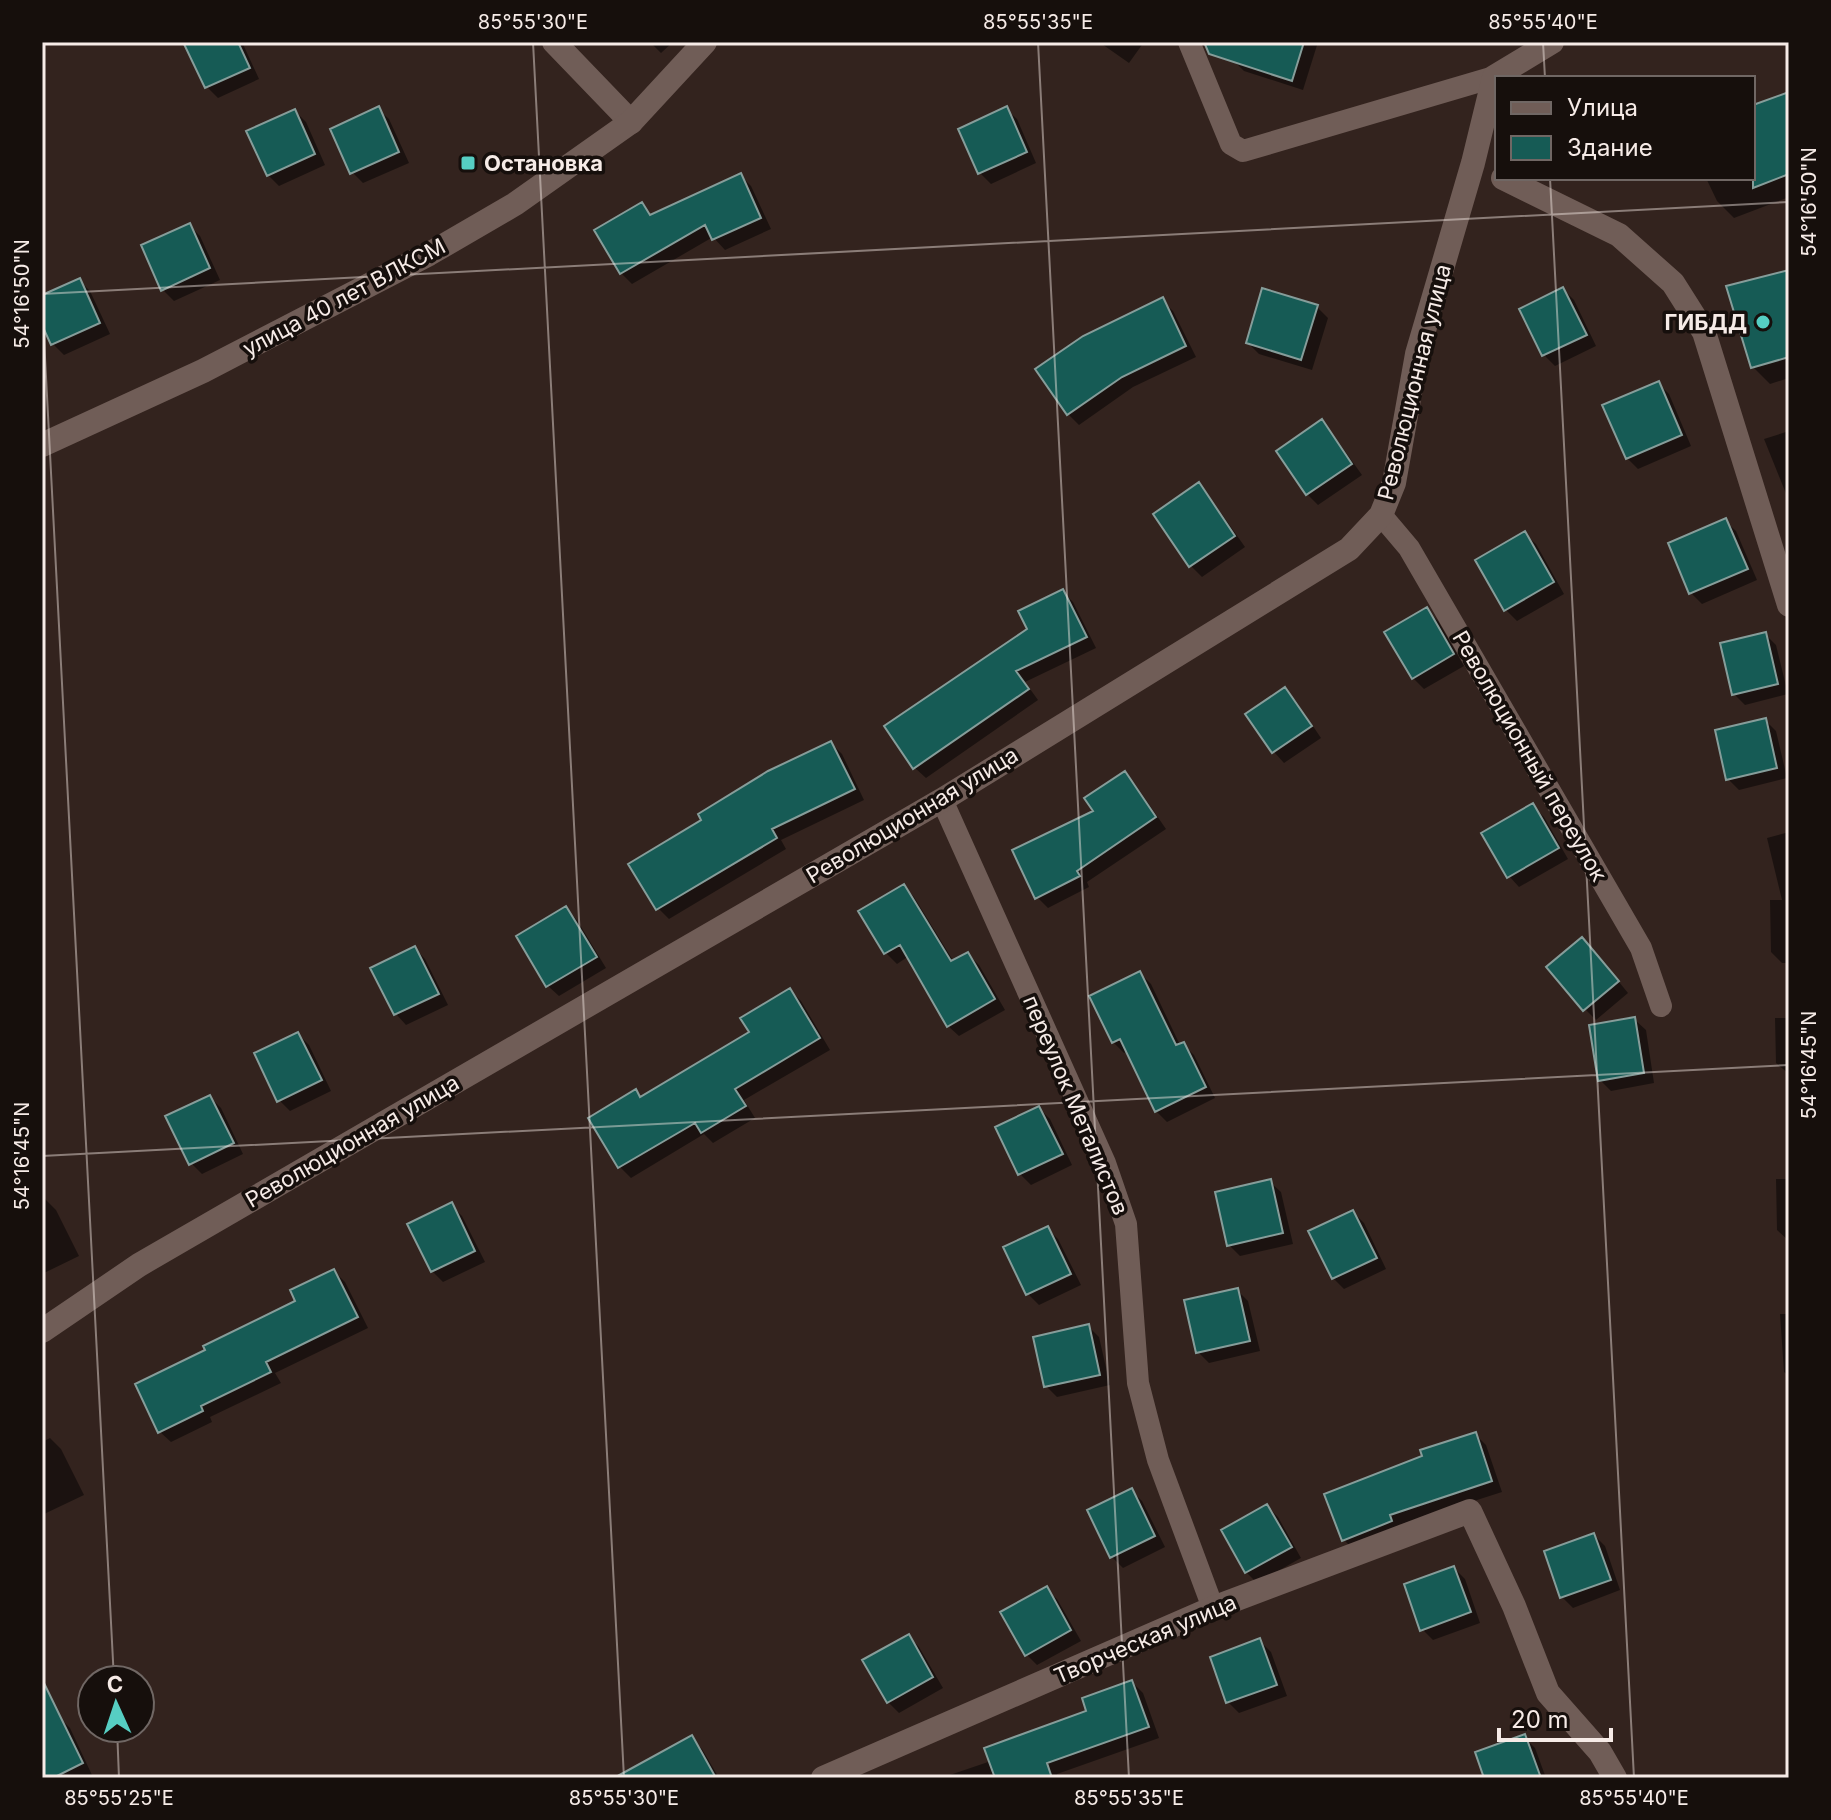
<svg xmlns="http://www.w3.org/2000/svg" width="1831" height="1820" font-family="Inter,sans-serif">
	<rect width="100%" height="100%" fill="#33231e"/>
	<path fill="#0007" d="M186,42H242L259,79L218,98L207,87Z
		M650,42H673L661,53Z
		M1099,42H1144L1129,63Z
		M1239,42H1318L1303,90L1244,71L1233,60Z
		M1789,94V197L1734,218L1717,201L1706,178H1753V107Z
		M378,109L389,119L409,163L363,183L352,172Z
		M1006,109L1017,119L1036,163L991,184L980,173Z
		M295,111L306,122L325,165L279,186L268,175Z
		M740,175L751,186L771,229L725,250L713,237L632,284L621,273L642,205L653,216Z
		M189,225L200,236L220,280L174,301L163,290Z
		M1789,272V378L1770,384L1753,367Z
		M79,280L90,291L110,334L64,355L53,344L42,320V297Z
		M1563,289L1574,300L1596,346L1555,366L1544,355L1521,309Z
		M1162,300L1173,311L1196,357L1133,387L1079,425L1068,414Z
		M1317,307L1328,318L1312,370L1259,354L1248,343Z
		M1658,383L1669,394L1691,446L1638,469L1627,458Z
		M1322,422L1332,433L1362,475L1318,505L1307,494L1278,452Z
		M1789,431V501L1764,439Z
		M1198,485L1209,496L1245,547L1202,577L1191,566L1156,515Z
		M1725,521L1736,531L1757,580L1702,604L1691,593Z
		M1525,534L1536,544L1564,594L1517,621L1506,610L1477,561Z
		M1062,591L1073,602L1096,648L1025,682L1038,700L926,778L915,768Z
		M1427,610L1438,621L1464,666L1424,689L1413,678Z
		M1765,634L1776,645L1788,694L1745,705L1734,694Z
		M1285,690L1296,701L1321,738L1284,763L1274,752L1248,715Z
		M1765,720L1776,731L1787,778L1739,790L1728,779Z
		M831,743L842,754L864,800L781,840L786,849L669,919L658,908Z
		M1125,773L1135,784L1166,829L1087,882L1089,887L1048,908L1037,897Z
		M1533,806L1544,817L1568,859L1519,887L1509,876Z
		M1789,832V963H1782L1771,952L1770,900H1782L1767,838Z
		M904,886L914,897L954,962L968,954L979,965L1005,1010L959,1036L948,1026L909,956L897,964L886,953L861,912Z
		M566,909L577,920L606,968L559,996L548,986Z
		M415,948L425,959L448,1005L406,1025L396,1014Z
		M1593,950L1628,993L1596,1020L1585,1009Z
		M1140,973L1151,984L1180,1045L1183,1044L1194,1055L1215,1098L1167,1122L1156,1111L1128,1051L1124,1053L1113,1042Z
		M790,990L801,1001L830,1050L744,1100L755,1118L713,1143L704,1134L631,1178L620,1167L591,1118L636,1092L642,1098L752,1033Z
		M1775,1018H1789V1074L1776,1063Z
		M1635,1020L1646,1030L1654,1083L1611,1091L1600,1080Z
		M298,1034L309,1045L331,1091L290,1111L279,1100Z
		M210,1097L221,1108L243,1154L202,1174L191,1163Z
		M1039,1108L1050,1119L1072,1165L1031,1185L1020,1174Z
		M1776,1179H1789V1241L1777,1230Z
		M1270,1182L1281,1192L1293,1244L1240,1256L1229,1245Z
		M45,1199L56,1210L79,1256L42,1274V1200Z
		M451,1205L462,1216L485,1262L443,1282L432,1271Z
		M1353,1212L1364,1223L1386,1269L1344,1289L1333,1278Z
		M1047,1228L1058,1239L1081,1285L1039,1305L1028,1294L1006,1248Z
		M334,1271L345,1282L368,1328L275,1373L281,1383L210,1417L212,1422L171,1442L160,1432Z
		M1237,1290L1248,1301L1260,1351L1209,1363L1198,1352Z
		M1780,1314H1789V1376L1784,1372Z
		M1088,1326L1099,1337L1110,1385L1057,1397L1046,1386Z
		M1475,1434L1486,1445L1502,1492L1399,1525L1355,1551L1344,1540Z
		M50,1438L61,1449L84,1495L42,1515V1442Z
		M1131,1490L1142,1501L1165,1547L1123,1568L1112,1557Z
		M1267,1506L1278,1517L1301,1558L1257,1583L1246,1572Z
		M1594,1535L1605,1546L1620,1590L1573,1608L1562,1597Z
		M1454,1568L1465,1579L1480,1623L1433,1640L1422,1629Z
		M1046,1589L1057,1599L1081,1641L1037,1665L1026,1654Z
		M909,1636L919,1647L943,1688L899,1713L888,1702Z
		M1260,1641L1271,1652L1287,1696L1239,1713L1228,1702L1212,1658Z
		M1132,1682L1143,1693L1159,1738L1057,1774L1058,1778H941L991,1761L1089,1712Z
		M59,1717L70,1728L92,1775L85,1778H42V1726Z
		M1524,1737L1535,1748L1546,1778H1486Z
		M691,1738L702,1749L719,1778H656Z"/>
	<path fill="#165b55" stroke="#869d9a" stroke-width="2" d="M183,42H238L250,68L205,88Z
		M1204,42H1304L1292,81L1209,54Z
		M1789,92V174L1753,188V105Z
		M379,106L399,152L350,174L330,129Z
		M1007,106L1027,152L978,174L958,129Z
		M295,109L315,154L267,176L246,131Z
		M741,173L761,218L712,240L705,225L620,274L594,230L642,202L650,215Z
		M190,223L210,268L161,291L141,245Z
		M1789,270V357L1751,368L1726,286Z
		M80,278L100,323L51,345L42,325V295Z
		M1563,287L1587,335L1542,356L1519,309Z
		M1262,288L1318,305L1301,360L1246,343Z
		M1163,297L1186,346L1122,377L1067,415L1035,369L1083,336Z
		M1659,381L1682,435L1626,459L1602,405Z
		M1322,419L1352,464L1306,495L1276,451Z
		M1199,482L1235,536L1189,567L1153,514Z
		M1726,518L1748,569L1689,594L1668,543Z
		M1525,531L1554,582L1504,611L1475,560Z
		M1063,589L1087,637L1016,671L1029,689L913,769L884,726L1027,629L1018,611Z
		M1427,607L1454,654L1412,679L1384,632Z
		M1766,632L1778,684L1732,695L1720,643Z
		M1285,687L1312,726L1272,753L1245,714Z
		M1766,718L1777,768L1726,780L1715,730Z
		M831,741L855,789L772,829L777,838L656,910L628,864L701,820L698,814L768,771Z
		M1125,771L1156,817L1077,871L1080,876L1035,899L1012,850L1093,811L1084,798Z
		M1533,803L1559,848L1507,878L1481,833Z
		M904,884L951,961L968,952L995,999L947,1027L900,945L884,954L858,911Z
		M566,906L597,957L546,987L516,936Z
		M1582,937L1619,981L1583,1011L1546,967Z
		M415,946L439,994L394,1015L370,968Z
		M1140,971L1176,1045L1184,1042L1206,1087L1155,1112L1120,1039L1112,1043L1089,996Z
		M790,988L820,1038L735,1089L746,1106L701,1133L695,1123L618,1168L588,1118L636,1089L640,1097L749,1032L740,1018Z
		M1635,1017L1644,1073L1598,1081L1589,1025Z
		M298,1032L322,1080L277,1102L254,1053Z
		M210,1095L234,1143L189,1165L165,1116Z
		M1039,1106L1063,1154L1018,1175L995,1127Z
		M1271,1179L1283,1233L1227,1246L1215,1192Z
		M452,1202L475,1251L431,1272L407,1224Z
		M1353,1210L1377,1258L1332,1279L1308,1231Z
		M1048,1226L1071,1274L1026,1295L1003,1247Z
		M334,1269L358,1317L266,1362L271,1372L201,1406L203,1411L158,1433L135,1384L205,1350L203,1346L295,1301L290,1290Z
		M1238,1288L1250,1341L1196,1353L1184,1300Z
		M1089,1324L1100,1375L1044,1387L1033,1337Z
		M1476,1432L1492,1481L1390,1515L1392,1521L1342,1541L1324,1494L1422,1456L1420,1450Z
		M1132,1488L1155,1536L1110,1558L1087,1510Z
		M1267,1504L1292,1547L1245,1573L1221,1530Z
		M1594,1533L1611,1580L1560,1598L1544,1551Z
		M1454,1566L1471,1612L1420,1631L1404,1584Z
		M1047,1586L1071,1630L1025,1656L1000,1612Z
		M909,1634L933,1677L887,1703L862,1660Z
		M1260,1638L1277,1685L1226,1703L1210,1657Z
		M42,1679L83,1763L53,1778H42Z
		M1132,1680L1149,1727L1047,1763L1052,1778H995L984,1748L1086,1711L1082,1698Z
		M1525,1734L1541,1778H1484L1475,1752Z
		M692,1735L716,1778H614Z"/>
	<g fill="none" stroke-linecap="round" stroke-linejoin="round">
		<path stroke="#705d57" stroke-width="22" d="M1189,42L1231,144L1243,151L1494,77
			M1381,515L1409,548L1641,948L1661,1006
			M942,800L1105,1163L1126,1224L1138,1383L1158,1460L1213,1608"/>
		<path stroke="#705d57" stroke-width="24" d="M554,42L631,122
			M1503,178L1619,235L1673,283L1704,332L1789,605
			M823,1778L1213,1608L1470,1511L1514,1606L1548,1693L1600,1752L1615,1778"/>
		<path stroke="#705d57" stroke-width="24" d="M42,445L203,371L429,254L515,204L631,122L705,42
			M42,1331L139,1265L942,800L1349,549L1381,515L1394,483L1417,354L1473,163L1494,77L1552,42"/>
	</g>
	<path fill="none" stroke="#f6ebe7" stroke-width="2" stroke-opacity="0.45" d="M533,42L624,1778M1038,42L1129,1778M1543,42L1545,78M1550,178L1634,1778M42,294L1789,202M42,300L114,1680M42,1156L1789,1065M117,1728L119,1778"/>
	<g fill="#56cec3" stroke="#160f0c" stroke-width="3">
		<rect x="460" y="155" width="16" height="16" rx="4"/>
		<circle cx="1763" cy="322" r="8"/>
	</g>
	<g text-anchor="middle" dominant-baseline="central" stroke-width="7" stroke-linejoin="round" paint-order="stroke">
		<g font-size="22" font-weight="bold" fill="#f6ebe7" stroke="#160f0c" text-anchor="start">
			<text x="484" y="163">Остановка</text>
			<text x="1747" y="322" text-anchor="end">ГИБДД</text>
		</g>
		<g font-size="22" fill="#f6ebe7" stroke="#160f0c">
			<text transform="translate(344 297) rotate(-28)">улица 40 лет ВЛКСМ</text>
			<text transform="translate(1414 382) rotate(-76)">Революционная улица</text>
			<text transform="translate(1530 756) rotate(60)">Революционный переулок</text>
			<text transform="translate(912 815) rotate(-31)">Революционная улица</text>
			<text transform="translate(1076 1105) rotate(67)">переулок Металистов</text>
			<text transform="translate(352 1141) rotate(-30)">Революционная улица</text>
			<text transform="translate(1145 1639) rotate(-23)">Творческая улица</text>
		</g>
	</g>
	<rect width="1831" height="1820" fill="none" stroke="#160f0c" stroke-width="88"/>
	<rect x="1495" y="76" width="260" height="104" fill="#160f0c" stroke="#706764" stroke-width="2"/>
	<rect x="1511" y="102" width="40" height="12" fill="#705d57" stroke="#706764" stroke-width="2"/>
	<text x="1567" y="116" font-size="24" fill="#f6ebe7">Улица</text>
	<rect x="1511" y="136" width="40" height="24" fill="#165b55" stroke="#706764" stroke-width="2"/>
	<text x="1567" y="156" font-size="24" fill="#f6ebe7">Здание</text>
	<g transform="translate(116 1704) rotate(357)"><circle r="38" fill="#160f0c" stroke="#706764" stroke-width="2"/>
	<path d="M0-6L14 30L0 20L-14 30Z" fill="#56cec3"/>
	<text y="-12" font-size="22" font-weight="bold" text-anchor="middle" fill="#f6ebe7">С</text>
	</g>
	<path d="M1499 1728v12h112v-12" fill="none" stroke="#f6ebe7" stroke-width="4"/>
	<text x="1511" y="1728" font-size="24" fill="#f6ebe7" stroke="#160f0c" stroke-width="6" paint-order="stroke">20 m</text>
	<rect x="44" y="44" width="1743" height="1732" fill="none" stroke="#f6ebe7" stroke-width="3"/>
	<g font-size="20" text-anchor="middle" fill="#f6ebe7">
		<text x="533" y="29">85°55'30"E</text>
		<text x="1038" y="29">85°55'35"E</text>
		<text x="1543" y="29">85°55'40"E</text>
		<text transform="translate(1809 202) rotate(-90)" y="7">54°16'50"N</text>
		<text transform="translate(22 294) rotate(-90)" y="7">54°16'50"N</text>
		<text transform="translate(1809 1065) rotate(-90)" y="7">54°16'45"N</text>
		<text transform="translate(22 1156) rotate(-90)" y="7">54°16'45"N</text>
		<text x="119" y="1805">85°55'25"E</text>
		<text x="624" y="1805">85°55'30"E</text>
		<text x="1129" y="1805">85°55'35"E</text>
		<text x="1634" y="1805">85°55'40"E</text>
	</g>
</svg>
